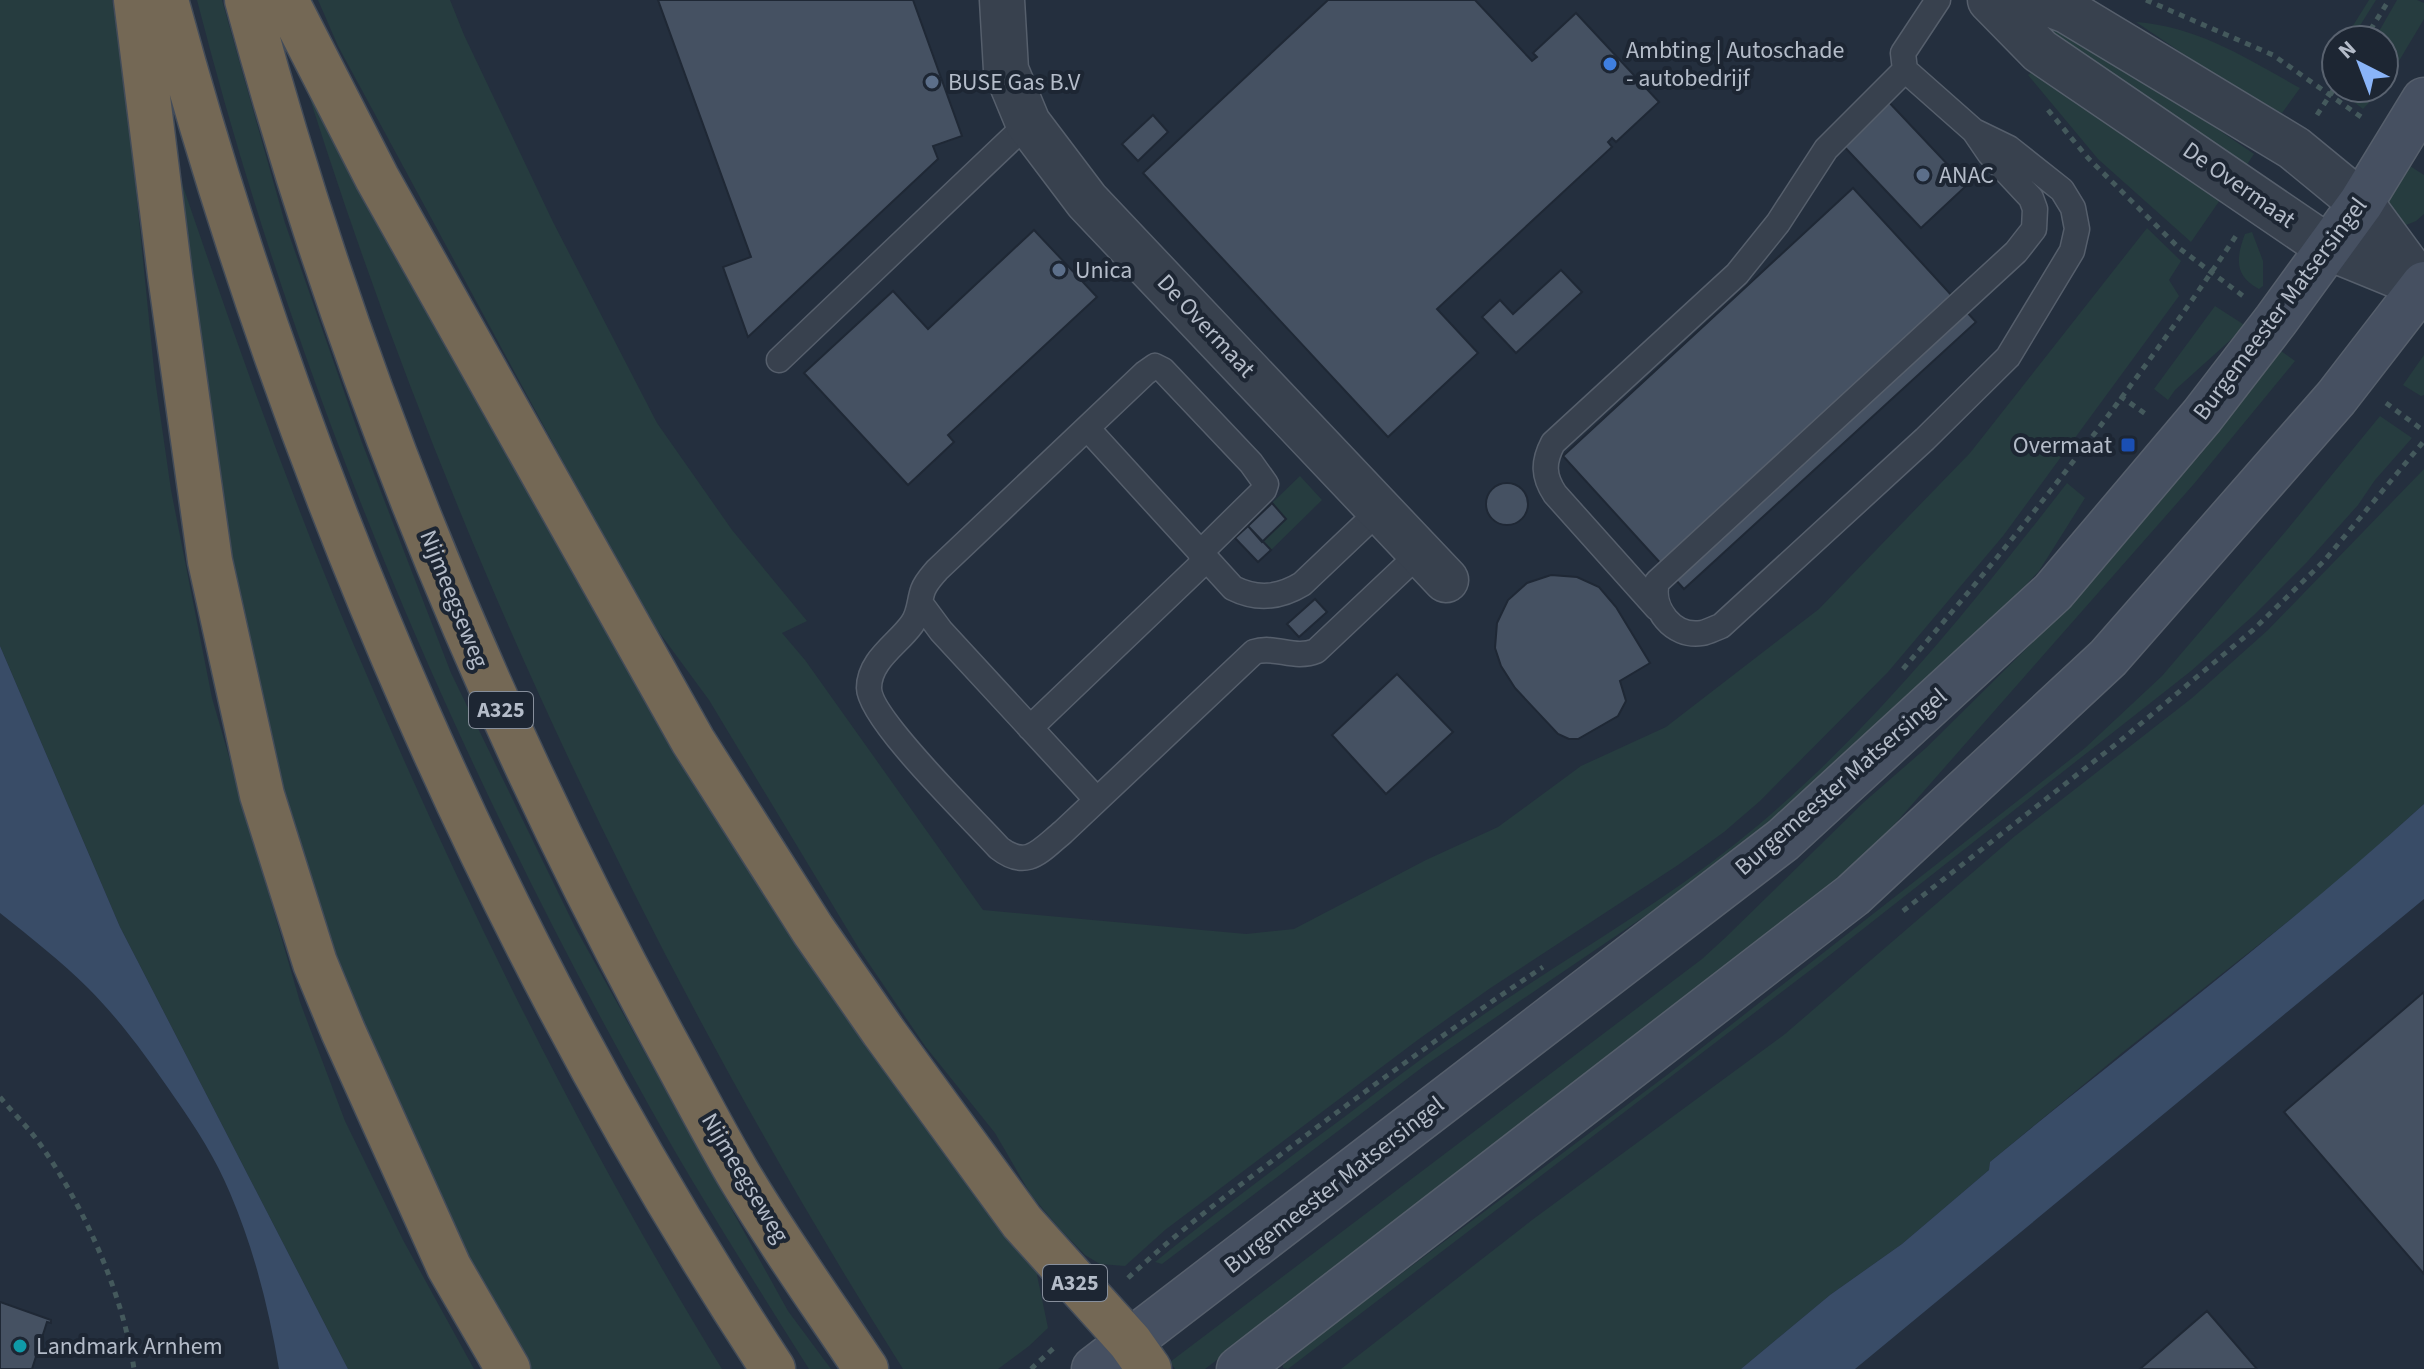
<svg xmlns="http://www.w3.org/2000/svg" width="2424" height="1369" font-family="'Source Sans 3',sans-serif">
	<rect width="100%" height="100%" fill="#242f3e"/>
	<path fill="#263c3f" d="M0,0H112L125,81L155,379L171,490L212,698L300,1002L345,1121L403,1240L474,1369H348L120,927L0,646Z
		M197,0H222L285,223L361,440L451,673L575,927L788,1311L831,1369H809C750,1275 690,1181 637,1084C447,742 294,379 197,0Z
		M318,0H450L464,35L553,222L657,423L732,530L807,621L782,633L805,660L983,910L1246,934L1294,929L1426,860L1498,827L1581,766L1666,727L1819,609L1970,453L2147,228L2181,261L2169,280L2179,296L2003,536L1888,672L1760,801L1724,832L1678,865L1489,989L1419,1039L1165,1230L1125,1266L1100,1264L1085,1255L1059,1228L1031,1195L995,1133L925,1046L861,952L709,700L645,613L338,46Z
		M2369,0H2376L2351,40H2344Z
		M2397,0H2417L2424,3V19L2384,86V40H2374Z
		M2029,15L2121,63L2254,154L2246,166L2042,29Z
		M2136,22C2199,27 2246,58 2300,88L2282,113L2250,99Z
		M297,57L1041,1272L1037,1275L1048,1328L1029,1346L998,1369H903C646,961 439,519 297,57Z
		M2032,72L2220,200L2191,242L2098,159L2028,75Z
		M2346,88H2383L2363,109L2342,93Z
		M171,151C227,316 285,482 353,643C459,893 580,1138 722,1369H524L476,1287L337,973L267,736L217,491Z
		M2410,166L2424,175V214L2416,221L2394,230L2381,211Z
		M2252,232L2263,261V286L2259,289C2234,276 2236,258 2245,234Z
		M2215,306L2246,326L2175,390L2168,400L2154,389Z
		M2281,351L2295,361L2193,485L1879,842L1756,947L1630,1047L1205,1369H1175L1170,1362L1702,959L1725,938L1863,803L1926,748L2028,647L2200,455Z
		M2424,355V395L2421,396L2403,385Z
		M2380,416L2412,438L2375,480L2358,505L2307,562L2254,615L2191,671L1821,962L1288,1369L1283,1368V1365L1330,1327L1667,1075L2085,748L2162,676L2286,531Z
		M2424,469V804L2334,885L2123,1052L1990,1162L1989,1170L1902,1244L1830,1295L1741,1369H1341L1532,1220L1785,1034L2015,836L2192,698L2268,630Z
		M1300,476L1322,500L1271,550L1262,542L1286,519L1272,503Z
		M2067,483L2085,498L2039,571L1972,642L1826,778L1713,870L1424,1066L1162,1264L1155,1262C1216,1212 1279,1165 1343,1118C1394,1079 1446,1040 1499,1004C1578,951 1661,903 1735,844C1863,742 1967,612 2067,483Z"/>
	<path fill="#394c67" d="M0,646L120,927L348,1369H279C269,1309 254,1249 230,1193C216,1159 196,1128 175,1098C149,1060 121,1021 88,988C61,961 30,937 0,913Z
		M2424,804V899L1855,1369H1741L1830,1295L1902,1244L1989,1170L1990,1162C2134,1043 2285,931 2424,804Z"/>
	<path fill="#455162" stroke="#1f2835" stroke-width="2" d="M658,0H913L962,136L933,146L938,159L748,337L723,267L751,257Z
		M1328,0H1475L1532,61L1537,57L1533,53L1576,13L1659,102L1616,142L1612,138L1608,142L1612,147L1437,309L1478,353L1388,437L1143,173Z
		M1884,97L1967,185L1921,228L1838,140Z
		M1153,115L1168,132L1138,161L1122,144Z
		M1853,188L1976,322L1684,589L1563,456Z
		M1034,230L1097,297L948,435L954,442L908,485L804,373L893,291L928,329Z
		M1561,270L1582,292L1516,353L1482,317L1500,300L1513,314Z
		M1486 504a21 21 0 1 1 42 0a21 21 0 1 1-42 0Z
		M1272,503L1286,519L1262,542L1248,526Z
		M1248,526L1271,550L1258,562L1235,538Z
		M1551,575L1577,577L1599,587L1616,607L1650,663L1620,681L1626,701L1618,716L1578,739H1569L1558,734L1515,688L1501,666L1495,648L1497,623L1508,600L1527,583Z
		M1315,599L1327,612L1299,637L1287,624Z
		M1397,674L1453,732L1386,794L1332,735Z
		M2424,992V1274L2284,1112Z
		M0,1302L51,1320V1323L47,1322L32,1369H0Z
		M2207,1311L2257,1369H2140Z"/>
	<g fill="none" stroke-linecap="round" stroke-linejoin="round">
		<g stroke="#565f6c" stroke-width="27">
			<path id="service" d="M1938,0L1903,53L1905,70L1974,131L1989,153L2031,198L2035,209L2034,229L2016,252L1657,582C1650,608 1673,638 1702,633C1708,632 1715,628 1721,626L1925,439L2008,357L2072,251L2077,229L2073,208L2062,190L2009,148L1974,131
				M779,360L1028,123
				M1087,428L1233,588C1257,600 1279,598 1302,584L1380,510
				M1200,553L1264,490L1266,484L1251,463L1163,370L1155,366L1145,373L937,570C932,576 926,582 923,590C919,601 920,613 912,624C898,644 869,660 869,688C869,719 975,821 999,848C1027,870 1040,851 1063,832L1254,652C1275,645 1294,660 1316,651L1420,553
				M921,604L941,631L1096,799
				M1657,608L1555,494C1543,476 1543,462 1553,443L1737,274L1778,223L1826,149L1905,70
				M1030,728L1207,559"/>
		</g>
		<g stroke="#565f6c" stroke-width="47">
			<path id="minor" d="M1002,0L1006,70L1028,123L1087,201L1446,580
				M1990,0L2040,51L2329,248L2422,286
				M2039,0L2067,11L2294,148L2361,203L2422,286"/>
		</g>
		<g stroke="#565f6c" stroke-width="47">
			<path id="secondary" d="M1094,1369L1783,840L2053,592L2202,416L2276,320L2361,203L2424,100
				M1239,1369L1853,895L2108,658L2336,398L2424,284"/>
		</g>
		<g stroke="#434c59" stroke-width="47">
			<path id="motorway" d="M136,0L170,275L210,561L262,795L315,963L343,1031L449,1267L508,1369
				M166,0C297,483 498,950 773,1369
				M247,0C345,364 488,715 668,1046C691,1088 713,1131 737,1172C777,1240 823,1304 866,1369
				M286,0L377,178L693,741L813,930L883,1031L1022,1222L1130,1342L1149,1369"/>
		</g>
		<path stroke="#44595c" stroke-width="5" stroke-dasharray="6 6" stroke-linecap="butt" d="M2146,0L2273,55L2364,119
			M2364,40L2389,0
			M2048,110L2088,158L2179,248L2243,296
			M2317,115L2336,86
			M2120,396L2147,415
			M2386,403L2424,431
			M1903,669C2023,531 2136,385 2238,233
			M1903,911L2120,741L2253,630L2324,561L2424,441
			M0,1097C13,1113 28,1127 40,1144C84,1206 123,1294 134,1369
			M1128,1278C1176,1233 1228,1194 1280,1155C1366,1090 1453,1027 1543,967
			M1031,1369L1057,1345"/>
		<use href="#service" stroke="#38414e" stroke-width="24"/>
		<use href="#minor" stroke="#38414e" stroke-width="44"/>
		<use href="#secondary" stroke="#465061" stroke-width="44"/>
		<use href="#motorway" stroke="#746855" stroke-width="44"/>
	</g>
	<circle fill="#3f7fe0" stroke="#1d2633" stroke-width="3" cx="1610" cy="64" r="8"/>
	<g fill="#5c6f8a" stroke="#1d2633" stroke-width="3">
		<circle cx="932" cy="82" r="8"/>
		<circle cx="1923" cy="175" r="8"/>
		<circle cx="1059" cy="270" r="8"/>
	</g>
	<rect fill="#1a4fb4" stroke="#1d2633" stroke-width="3" x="2120" y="437" width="16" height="16" rx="4"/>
	<circle fill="#0f9aa8" stroke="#1d2633" stroke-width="3" cx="20" cy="1346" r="8"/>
	<g text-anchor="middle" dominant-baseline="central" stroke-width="8" stroke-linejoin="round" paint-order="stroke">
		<g fill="#1d2633" stroke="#878f9c" stroke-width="2">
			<rect x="469" y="692" width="64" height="36" rx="6"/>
			<rect x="1043" y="1265" width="64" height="36" rx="6"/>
		</g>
		<g font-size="22" font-weight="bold" fill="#b4bcc9">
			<text x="501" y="710">A325</text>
			<text x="1075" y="1283">A325</text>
		</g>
		<g font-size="24" fill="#b4bcc9" stroke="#1d2633" text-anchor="start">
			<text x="1626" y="50">Ambting | Autoschade<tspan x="1626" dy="28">- autobedrijf</tspan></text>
			<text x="948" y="82">BUSE Gas B.V</text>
			<text x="1939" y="175">ANAC</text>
			<text x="1075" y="270">Unica</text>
			<text x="2112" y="445" text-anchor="end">Overmaat</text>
			<text x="36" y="1346">Landmark Arnhem</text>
		</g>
		<g font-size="24" fill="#b4bcc9" stroke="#1d2633">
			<text transform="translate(2239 185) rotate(35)">De Overmaat</text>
			<text transform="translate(2280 309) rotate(-53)">Burgemeester Matsersingel</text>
			<text transform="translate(1206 326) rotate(47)">De Overmaat</text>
			<text transform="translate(454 599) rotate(68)">Nijmeegseweg</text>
			<text transform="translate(1841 782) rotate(-41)">Burgemeester Matsersingel</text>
			<text transform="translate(745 1178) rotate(59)">Nijmeegseweg</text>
			<text transform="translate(1334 1185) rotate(-38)">Burgemeester Matsersingel</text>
		</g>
	</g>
	<g transform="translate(2360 64) rotate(318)"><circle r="38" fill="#1d2633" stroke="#59626f" stroke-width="2"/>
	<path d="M0-6L14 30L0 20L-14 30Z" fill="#8ab4f8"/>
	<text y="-12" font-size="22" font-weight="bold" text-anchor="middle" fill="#b4bcc9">N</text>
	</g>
</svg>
